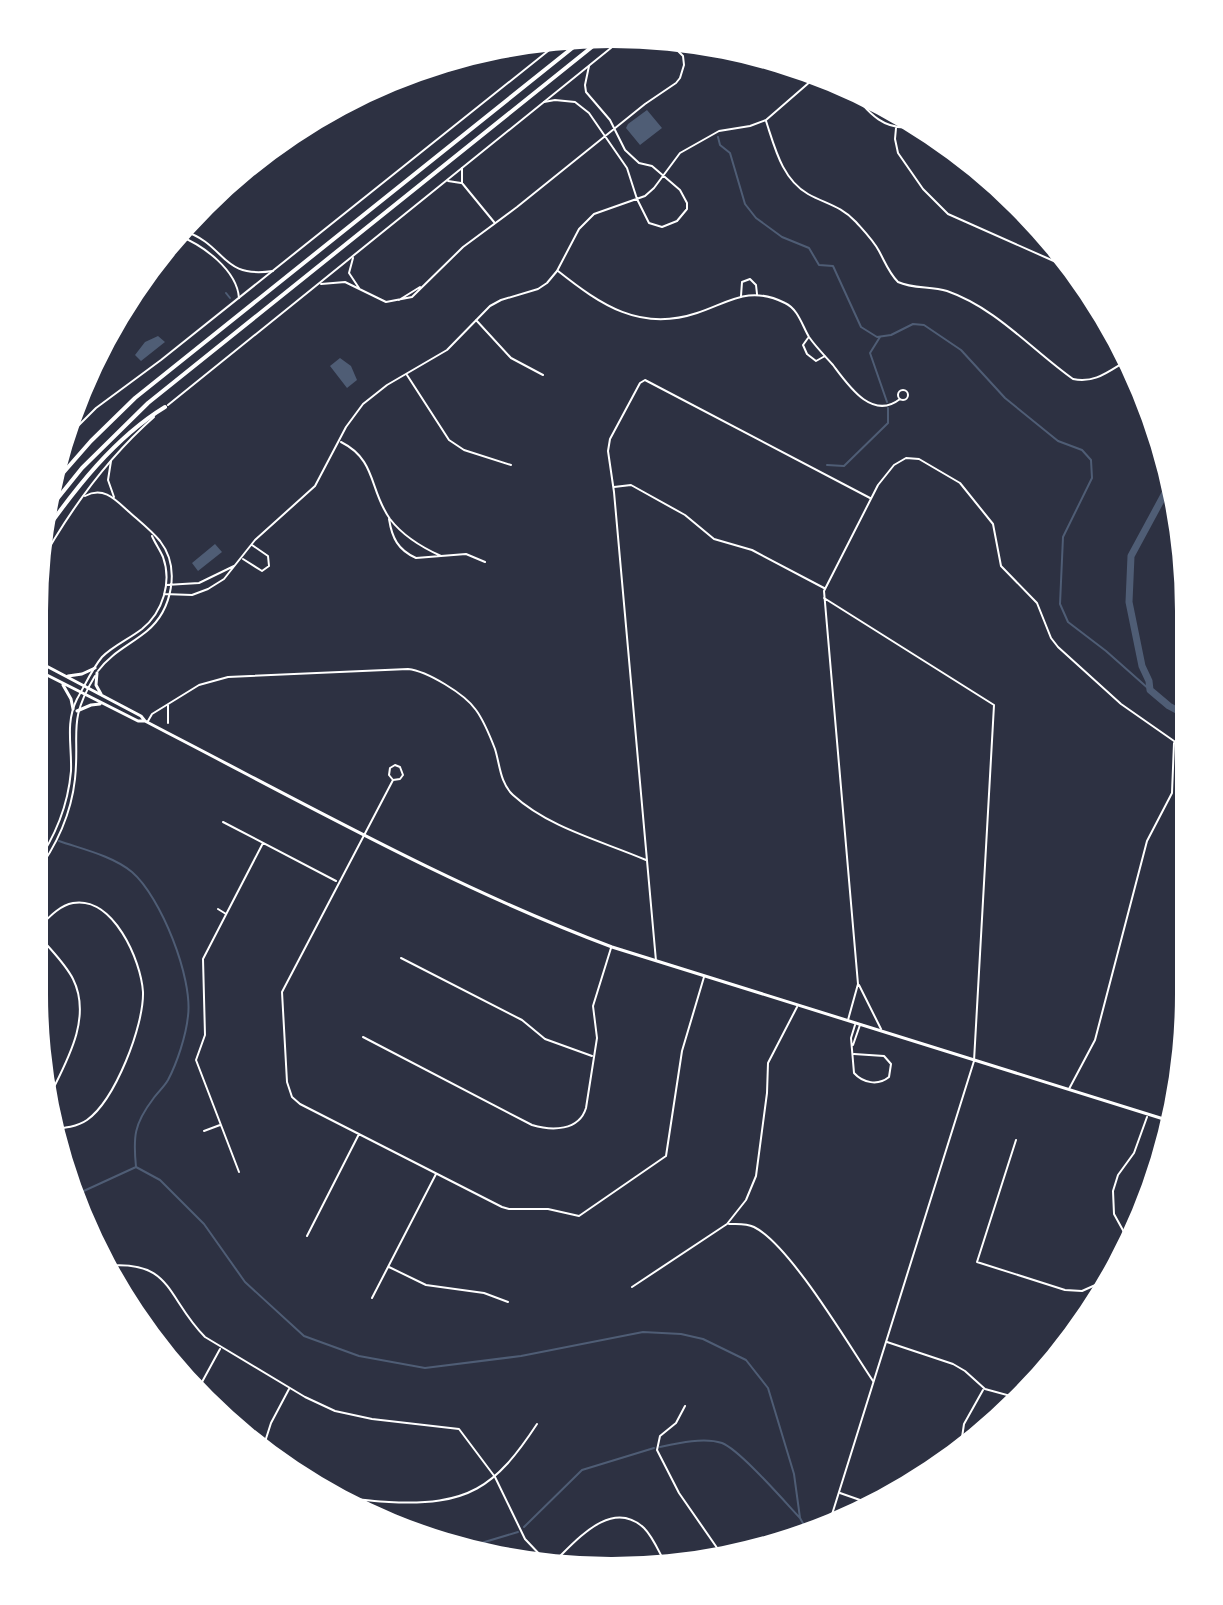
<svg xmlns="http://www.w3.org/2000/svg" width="1223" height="1605" font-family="'Work Sans',sans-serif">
	<rect width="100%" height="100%" fill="#2d3142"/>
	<path fill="#4f5d75" d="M647,110L662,128L640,145L626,128L628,124Z
		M158,336L165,342L141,361L135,355L145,342Z
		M340,358L351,366L357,380L347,388L330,366Z
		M215,544L222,552L198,571L192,563Z"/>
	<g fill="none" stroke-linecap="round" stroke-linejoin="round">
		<path stroke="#4f5d75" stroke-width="2" d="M718,137L720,145L730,153L745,204L756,218L782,237L809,248L819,265L833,266L861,327L877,337L891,335L913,324L924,325L961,350L1005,398L1058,441L1082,450L1091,460L1092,478L1063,537L1060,604L1068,622L1106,651L1150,690
			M226,293L230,298
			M880,337L870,353L887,402
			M827,465L844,466L888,423V408
			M59,841C82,849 113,856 132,872C161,897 193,978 188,1016C186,1036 177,1063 168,1080C164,1087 157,1093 153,1099C134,1124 133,1137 136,1167
			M75,1195L136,1167L160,1180L204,1224L245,1282L304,1336L359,1356L425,1368L521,1356L643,1332L681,1334L703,1339L746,1360L768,1388L794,1474L800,1518L809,1534
			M660,1447C678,1443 704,1437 722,1443C740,1450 785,1502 800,1518
			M524,1527L582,1470L654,1448
			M458,1550L518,1532"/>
		<path stroke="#4f5d75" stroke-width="7" d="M1171,482L1131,556L1129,602L1142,666L1149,681L1150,690L1169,706L1184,714"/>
		<path stroke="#fff" stroke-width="2" d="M848,86C868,113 885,135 921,125
			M544,102L555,100L575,102L589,113L627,168L637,199L649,223L662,227L677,221L687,209V203L680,190L652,166L639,163L625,150L610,120L586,92L585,85L589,66
			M766,121C775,148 782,179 808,194C826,204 841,206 856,222C864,231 873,240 879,251C885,262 889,273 898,282C913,289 931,286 947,291C996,308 1032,350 1073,379C1094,384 1109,371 1126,361
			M896,128L895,139L898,153L923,189L948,214L1056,262L1093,294
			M462,168V183L494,222
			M448,181L461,183
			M184,231C227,245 220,279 273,271
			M179,236C203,245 237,270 239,298
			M353,258L349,273L359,288
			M558,271C601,305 640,332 697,313C730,302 749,285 785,303C798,309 802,325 809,337C816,347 825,356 833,365C848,385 872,421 900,399
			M321,284L345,282L386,302L412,297L463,247L517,207L645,104L676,83L680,78L684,65L683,56L667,40
			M741,296L742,282L750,279L756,285L757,294
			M399,300L420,287
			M476,320L511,358L543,375
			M808,338L803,345L807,354L816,361L825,356
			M407,375L449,440L464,450L511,465
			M898 395a5 5 0 1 1 10 0a5 5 0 1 1-10 0Z
			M341,442C377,460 369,490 390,519C403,536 421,547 441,556
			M111,461L108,480L114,497
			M614,487L631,485L685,515L714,539L752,550L824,588
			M85,496C103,486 115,499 128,511C138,520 151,530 160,541C181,568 172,610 147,631C130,645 111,653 98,671
			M389,519C392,538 398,550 416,558L466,554L485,562
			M243,559L262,571L269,566L268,556L252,545
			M166,585L199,583L234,566
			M164,594L192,595L208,589L224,579L255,540L315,486L346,427L363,404L387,385L447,350L490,306L501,300L538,289L547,283L557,271L579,229L594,214L645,196L654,188L680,153L719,131L750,126L766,120L819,74
			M824,598L994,705L974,1061
			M148,721L152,714L199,685L228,677L408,669C427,671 465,694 476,710C484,721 490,736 495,749C500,765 500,783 513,795C549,828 602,841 646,860
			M168,723V705
			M393,780L389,775L390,768L395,765L400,767L403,775L400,779L393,780L282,992L287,1082L292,1097L300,1104L502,1207L509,1209H548L579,1216L666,1156L682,1051L704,977
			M223,822L336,881
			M34,867C54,839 68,806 71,771C72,746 65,723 77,699C85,685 92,669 102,657C113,646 129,639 142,629C163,612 172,582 163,557C160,550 155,543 152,536
			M34,876C56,847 71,815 75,779C80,732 67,722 95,676
			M218,909L226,914
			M34,929C46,946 64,961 73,979C93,1019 65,1064 48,1099
			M34,932C46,921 57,906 73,903C113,896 141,960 143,992C144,1026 115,1100 87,1120C77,1127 64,1128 52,1129
			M34,939L47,948
			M401,958L522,1020L545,1039L592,1056
			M656,961L614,492L608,451L610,439L640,383L645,380L870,498
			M859,985L881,1029
			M848,1020L858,984L824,591L878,485L894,465L906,458L919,459L960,483L993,524L1001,566L1037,603L1051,638L1058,647L1121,704L1184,748
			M363,1037L532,1125C552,1131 579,1131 586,1108L597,1038L593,1006L611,948
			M853,1045L860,1025
			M854,1054L884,1056L891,1064L889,1077C878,1086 863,1083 854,1073L851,1038L855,1025
			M1069,1089L1095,1040L1147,841L1172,793L1174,743
			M204,1131L220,1125
			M1016,1140L977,1262L1065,1290L1082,1291L1111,1278
			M239,1172L196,1060L205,1035L203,959L263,843
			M729,1224C738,1224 746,1223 754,1227C790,1245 848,1344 873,1381
			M307,1236L359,1134
			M1130,1243L1114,1214L1113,1191L1118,1175L1134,1153L1147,1117
			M105,1266C173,1259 166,1298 205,1337L305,1397L335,1411L372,1419L459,1429L495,1477L525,1539L544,1559
			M389,1267L426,1285L484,1293L508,1302
			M632,1287L727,1224L746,1200L756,1176L767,1093L768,1063L797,1007
			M372,1298L436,1174
			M887,1342L953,1364L965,1371L985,1389L1022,1399
			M196,1393L220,1349
			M685,1406L676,1423L660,1436L657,1450L679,1493L722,1555
			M263,1448L271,1423L289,1389
			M960,1451L964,1424L983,1390
			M942,1462H946
			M840,1493L860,1500L867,1506
			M334,1498C353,1498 371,1501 389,1502C468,1506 495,1488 537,1424
			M555,1561C578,1539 612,1498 644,1528C654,1538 660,1555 667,1566"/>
		<path stroke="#fff" stroke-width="2" d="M168,405L627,35
			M61,443L96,408L161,360L563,39
			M36,571C67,514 104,461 154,417
			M829,1524L974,1061"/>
		<path stroke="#fff" stroke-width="3" d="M35,660L141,716L145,721
			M35,669L138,721H145L166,732C313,808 457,889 612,947L1170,1121
			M97,673L96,685L101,694
			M68,676L82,674L95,668
			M63,685L71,699L73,709
			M77,711L91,705L100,704"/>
		<path stroke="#fff" stroke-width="4" d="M49,489L91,441L135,398L586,37
			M45,514L82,468L148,403L608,34
			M41,537C75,489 114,438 165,407"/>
	</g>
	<path d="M0 0H1223V1605H0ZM611 48H612A563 563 0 0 1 1175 611V994A563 563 0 0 1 612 1557H611A563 563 0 0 1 48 994V611A563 563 0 0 1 611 48Z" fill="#fff" fill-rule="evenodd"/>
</svg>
